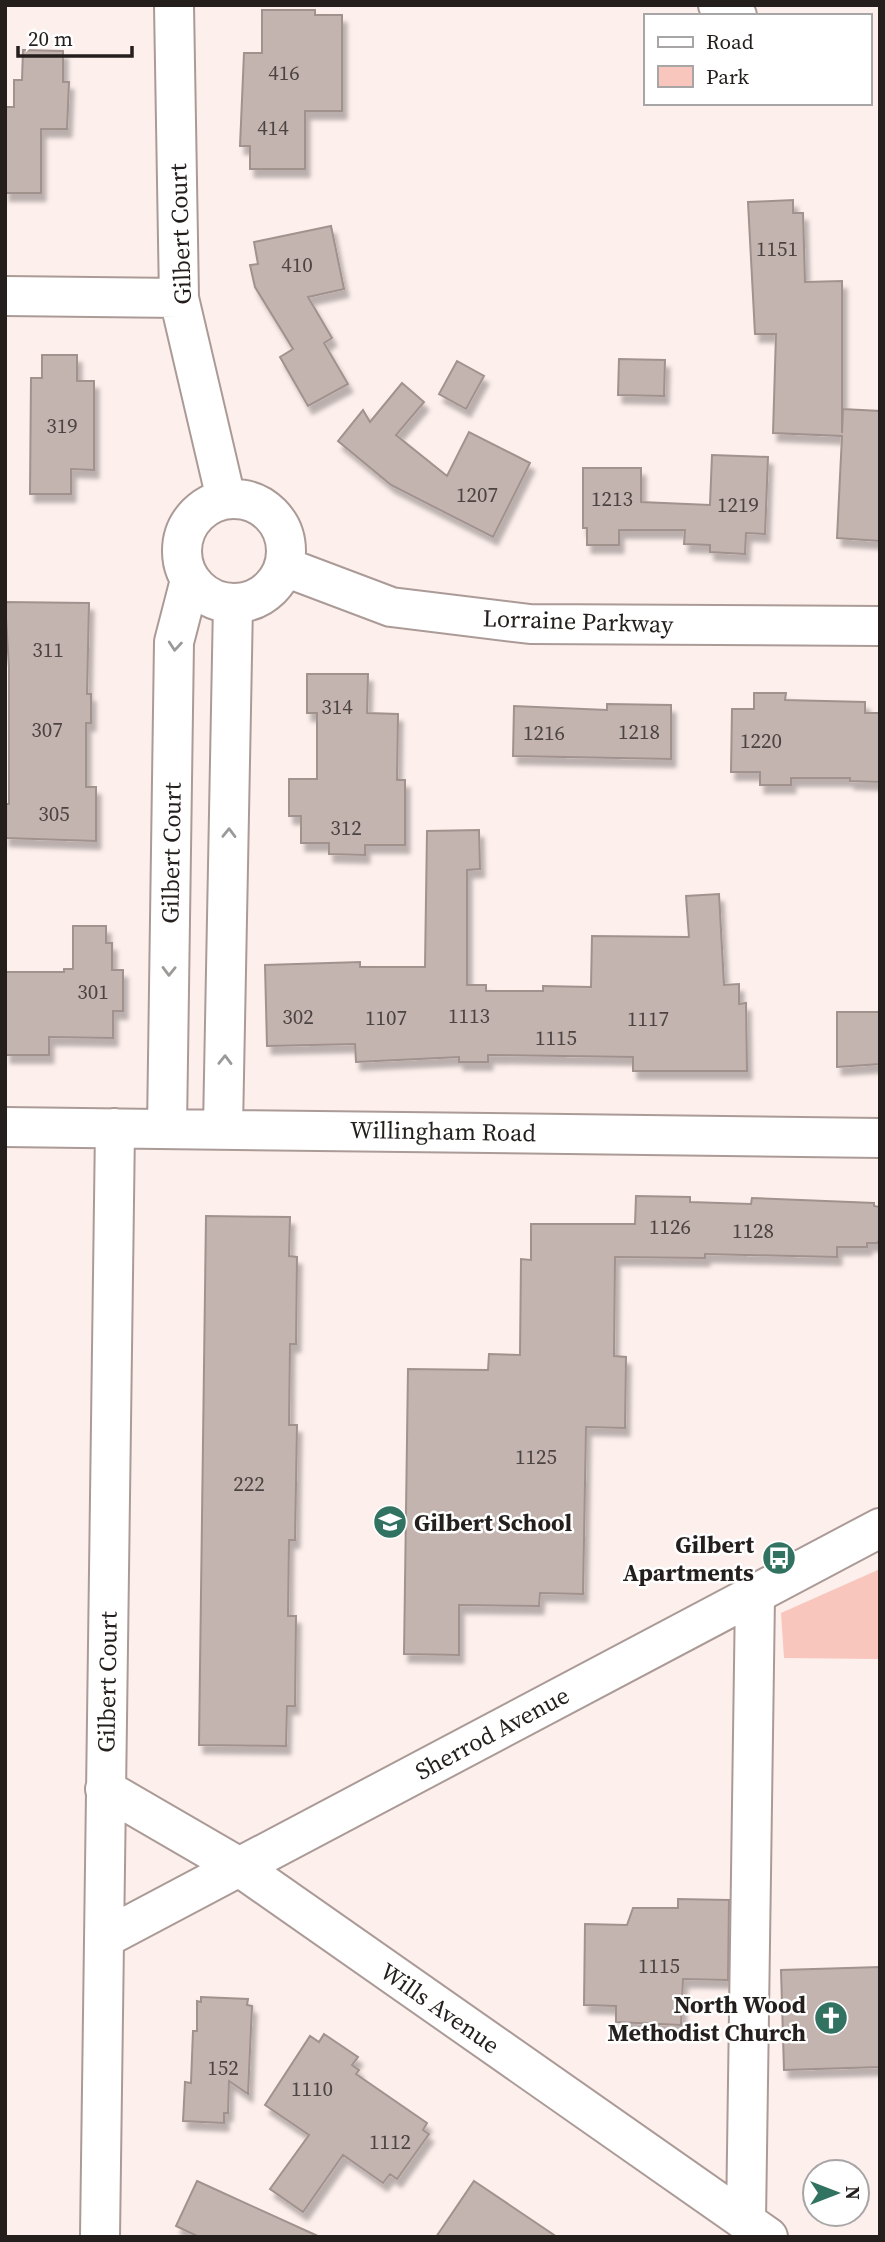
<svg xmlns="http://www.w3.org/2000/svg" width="885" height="2242" font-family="'Source Serif 4',serif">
	<defs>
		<filter id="shadow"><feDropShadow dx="4.5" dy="8" stdDeviation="2" flood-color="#0004"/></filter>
	</defs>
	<rect width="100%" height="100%" fill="#fdefec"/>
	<path fill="#f8c6bc" d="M880,1569V1659L784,1658L781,1613Z"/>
	<path fill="#c4b4b0" stroke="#a1928e" stroke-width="2" filter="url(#shadow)" d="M262,10H315V15H342V111H305V169H250V146H240L244,53H262Z
		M23,50L63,51V82H69L67,129H41V193H5V107H14V80H22Z
		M793,200V213H803L805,282L842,281V433L843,409L880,411V541L837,538L842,436L773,433L776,334H755L748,202Z
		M331,226L344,289L308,297L332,338L324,343L348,384L308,406L280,357L293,349L255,287L250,265L258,264L254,242Z
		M42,355H77V381H94V470L71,469V494H30L31,378H42Z
		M619,359L665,360L664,396L618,395Z
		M457,361L484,376L466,409L439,394Z
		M402,383L424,402L396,435L447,476L469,432L530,463L493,537L391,485L338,441L363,410L370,422Z
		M712,455L768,457L765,534L746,533L745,554L710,552V545L684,544L685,530H619V545H587V528H583V468H641V502L710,505Z
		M5,602L89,603L87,694H91V723H86V787H96V841L5,838V804H9V668Z
		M307,674H368L367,713L398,714L397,780H405V845H365V855L329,854V843H301V816H289V779H317V713H307Z
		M754,693H786L785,700L865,702V713H880V782L850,781V778H791V785H760V772H731L732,709H754Z
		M607,704L671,705V759L513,756L514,706L607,710Z
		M479,830L480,869L467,870V985H486V991H543V986L591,987L592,936L689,937L686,896L719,894L724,985L739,984V1004L746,1003L747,1071H633V1057L488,1055V1062H459V1057L356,1062L355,1044L267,1046L265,965L360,962V967H425L427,831Z
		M73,926H106V943H112V970H123V1011H113V1038L49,1037V1055H6L5,972H64V969H73Z
		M837,1012H880V1064L837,1067Z
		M636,1196L690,1197V1202L751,1204L752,1198L874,1203V1206L880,1207V1240L877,1243H867V1247H837V1257L705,1254V1258L615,1257L614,1356L626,1357L625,1428L586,1427L583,1594L540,1593L539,1606L459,1605V1655L404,1654L408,1369L488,1370L489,1354L520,1355L521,1259L531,1260V1224H635Z
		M206,1216L290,1217L289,1256L297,1257L296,1344H290L289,1425H297L295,1540H289L288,1616H296L295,1706H287L286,1746L199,1745Z
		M678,1899L729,1900L728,1980L683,1979L681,2025L616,2022V2006L584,2005L585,1924L627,1925L633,1908H678Z
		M880,1967V2067L784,2070L781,1970Z
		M201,1997L248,1999L247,2005L252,2006L248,2094L229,2081L228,2113H224V2123L183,2121L185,2082L191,2083L193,2031H197V2001L201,2002Z
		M324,2034L358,2057L352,2065L359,2070L356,2074L427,2123L423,2130L429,2134L397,2179L390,2174L383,2183L343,2155L303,2212L270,2189L309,2135L265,2105L310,2036L319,2042Z
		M197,2181L320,2237H199L176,2226Z
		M474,2181L557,2237H436Z"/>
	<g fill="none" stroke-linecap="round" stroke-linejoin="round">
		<g stroke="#ab9b97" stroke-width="42">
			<path id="minor" d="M174,5L179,298L226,499
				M718,5L737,16
				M5,296L179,298
				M182 551a52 52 0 1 1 104 0a52 52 0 1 1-104 0Z
				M285,567L391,607L530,624L880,626
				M5,1127L880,1138
				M167,1128L174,642L190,580
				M223,1128L233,604
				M105,1789L241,1868L768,2237
				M105,1938L880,1528
				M746,2221L755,1596
				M100,2237L115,1128"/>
		</g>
		<use href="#minor" stroke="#fff" stroke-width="38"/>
	</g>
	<defs><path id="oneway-chevron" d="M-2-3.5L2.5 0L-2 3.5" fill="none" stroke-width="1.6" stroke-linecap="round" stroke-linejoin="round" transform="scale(1.75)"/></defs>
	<g stroke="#9c9a99">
		<use href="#oneway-chevron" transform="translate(175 646) rotate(95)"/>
		<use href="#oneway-chevron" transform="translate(229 833) rotate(-89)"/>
		<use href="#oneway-chevron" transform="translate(169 971) rotate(91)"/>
		<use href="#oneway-chevron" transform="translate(225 1060) rotate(-89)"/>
	</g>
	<defs>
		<g id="school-disc" transform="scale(1.75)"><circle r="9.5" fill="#317261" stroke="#fff"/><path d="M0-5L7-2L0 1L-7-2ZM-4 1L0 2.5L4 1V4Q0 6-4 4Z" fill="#fff"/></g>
		<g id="bus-disc" transform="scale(1.75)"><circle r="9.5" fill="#317261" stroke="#fff"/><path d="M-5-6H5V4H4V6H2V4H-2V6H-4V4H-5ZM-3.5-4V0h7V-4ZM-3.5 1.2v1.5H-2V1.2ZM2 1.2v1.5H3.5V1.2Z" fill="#fff"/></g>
		<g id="church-disc" transform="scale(1.75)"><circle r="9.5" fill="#317261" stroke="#fff"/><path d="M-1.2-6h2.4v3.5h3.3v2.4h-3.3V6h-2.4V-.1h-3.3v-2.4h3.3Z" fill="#fff"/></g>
	</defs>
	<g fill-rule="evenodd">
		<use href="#school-disc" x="390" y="1522"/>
		<use href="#bus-disc" x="779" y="1558"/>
		<use href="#church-disc" x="831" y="2018"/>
	</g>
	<g text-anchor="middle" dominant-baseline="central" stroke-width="5" stroke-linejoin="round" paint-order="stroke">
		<g font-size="21" fill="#4c4442">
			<text x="284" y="72">416</text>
			<text x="273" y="127">414</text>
			<text x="777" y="248">1151</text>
			<text x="297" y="264">410</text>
			<text x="62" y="425">319</text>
			<text x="477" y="494">1207</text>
			<text x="612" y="498">1213</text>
			<text x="738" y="504">1219</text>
			<text x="48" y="649">311</text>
			<text x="337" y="706">314</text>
			<text x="47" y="729">307</text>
			<text x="639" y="731">1218</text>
			<text x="544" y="732">1216</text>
			<text x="761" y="740">1220</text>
			<text x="54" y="813">305</text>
			<text x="346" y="827">312</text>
			<text x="93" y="991">301</text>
			<text x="469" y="1015">1113</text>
			<text x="298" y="1016">302</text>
			<text x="386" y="1017">1107</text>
			<text x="648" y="1018">1117</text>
			<text x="556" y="1037">1115</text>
			<text x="670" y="1226">1126</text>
			<text x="753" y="1230">1128</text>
			<text x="536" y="1456">1125</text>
			<text x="249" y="1483">222</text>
			<text x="659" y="1965">1115</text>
			<text x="223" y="2067">152</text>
			<text x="312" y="2088">1110</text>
			<text x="390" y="2141">1112</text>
		</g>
		<g font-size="24" fill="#241e1d" stroke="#fff">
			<text transform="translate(180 234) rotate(-92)">Gilbert Court</text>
			<text transform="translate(578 621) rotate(2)">Lorraine Parkway</text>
			<text transform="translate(171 853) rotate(-89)">Gilbert Court</text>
			<text transform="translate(443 1131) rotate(1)">Willingham Road</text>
			<text transform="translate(107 1682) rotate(-89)">Gilbert Court</text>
			<text transform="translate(492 1733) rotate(-28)">Sherrod Avenue</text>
			<text transform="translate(440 2008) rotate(35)">Wills Avenue</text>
		</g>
		<g font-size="24" font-weight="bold" fill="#241e1d" stroke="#fff" text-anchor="end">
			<text x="414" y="1522" text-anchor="start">Gilbert School</text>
			<text x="754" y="1544">Gilbert<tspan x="754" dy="28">Apartments</tspan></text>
			<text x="806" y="2004">North Wood<tspan x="806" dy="28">Methodist Church</tspan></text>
		</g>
	</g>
	<rect width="885" height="2242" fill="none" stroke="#241e1d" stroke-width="14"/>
	<rect x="644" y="14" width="228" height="91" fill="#ffffff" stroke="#a7a5a5" stroke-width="2"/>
	<rect x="658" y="37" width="35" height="10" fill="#ffffff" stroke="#a7a5a5" stroke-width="2"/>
	<text x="706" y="49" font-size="21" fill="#241e1d">Road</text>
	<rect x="658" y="66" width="35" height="21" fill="#f8c6bc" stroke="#a7a5a5" stroke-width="2"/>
	<text x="706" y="84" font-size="21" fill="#241e1d">Park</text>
	<g transform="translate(836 2193) rotate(90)"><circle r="33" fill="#ffffff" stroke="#a7a5a5" stroke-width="2"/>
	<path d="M0-5L12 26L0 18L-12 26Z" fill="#317261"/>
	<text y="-10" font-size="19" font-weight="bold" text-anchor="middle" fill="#241e1d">N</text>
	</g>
	<path d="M18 46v10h114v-10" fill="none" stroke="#241e1d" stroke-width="3.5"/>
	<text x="28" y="46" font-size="21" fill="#241e1d" stroke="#ffffff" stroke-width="5" paint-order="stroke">20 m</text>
</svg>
